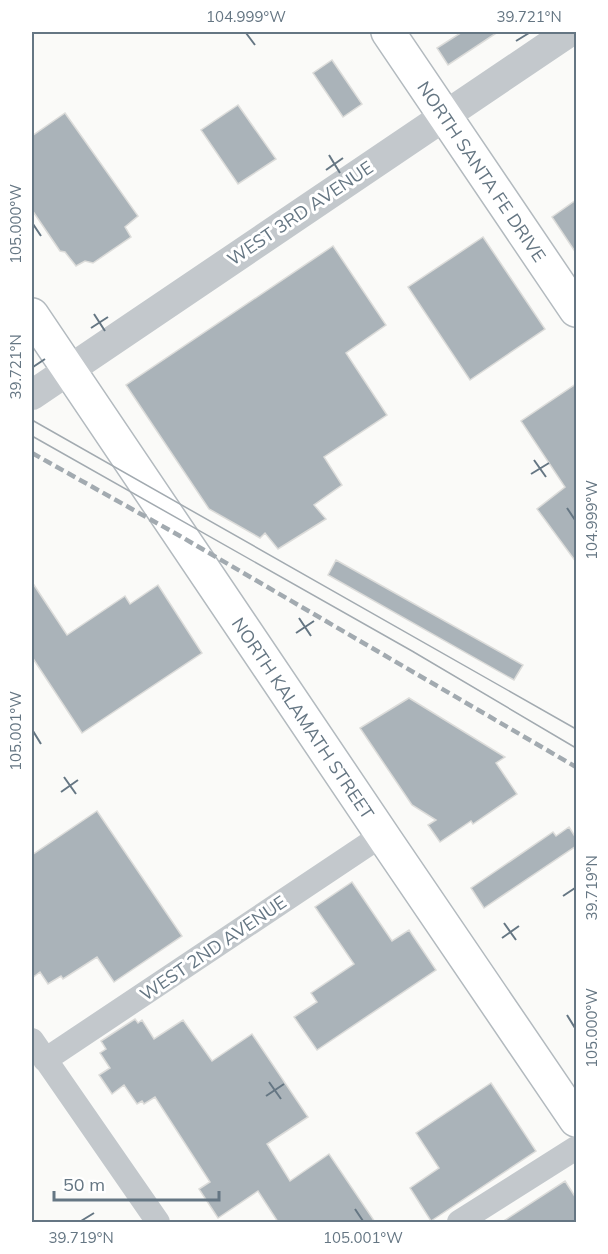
<svg xmlns="http://www.w3.org/2000/svg" width="608" height="1254" font-family="Mulish,sans-serif">
	<rect width="100%" height="100%" fill="#fafaf8"/>
	<path fill="#aab3b9" stroke="#dcdcda" stroke-width="1.5" d="M462,32H498L448,65L437,48Z
		M332,60L362,104L343,117L313,73Z
		M238,105L276,159L238,184L201,130Z
		M65,113L138,216L125,227L131,237L93,263L85,261L76,266L65,252L60,251L32,210V136Z
		M576,200V253L552,217Z
		M483,237L545,329L470,380L408,287Z
		M333,246L386,325L346,353L387,415L324,457L342,485L314,505L326,519L278,549L265,533L260,538L209,509L126,385Z
		M576,384V562L537,509L565,487L521,421Z
		M336,560L523,665L514,680L328,575Z
		M32,582L67,635L125,596L130,604L158,585L202,653L82,733L32,657Z
		M409,698L505,757L496,763L517,794L473,824L471,821L440,842L428,825L436,820L412,805L360,728Z
		M97,811L182,936L114,982L97,957L63,979L61,976L48,984L40,972L32,978V855Z
		M569,827L576,838V846L484,908L471,888L553,832L556,836Z
		M352,882L392,941L409,930L436,970L317,1050L294,1017L317,1002L311,993L354,964L315,907Z
		M135,1019L138,1023L142,1020L154,1039L183,1020L212,1061L252,1034L308,1117L267,1144L290,1181L329,1154L375,1222H278L258,1191L218,1218L199,1189L210,1182L155,1097L144,1104L142,1101L137,1104L124,1085L112,1094L99,1075L110,1068L100,1053L106,1049L101,1041Z
		M491,1083L536,1151L431,1221L410,1188L439,1168L416,1133Z
		M565,1181L576,1198V1222H502Z"/>
	<g fill="none" stroke-linecap="round" stroke-linejoin="round">
		<g stroke="#b3babf" stroke-width="36">
			<g id="secondary">
				<path id="s1" d="M388,32L576,310"/>
				<path id="s2" d="M32,315L387,842L576,1120"/>
			</g>
		</g>
		<path stroke="#c3c8cc" stroke-width="24" d="M32,1040L158,1222
			M45,1060L382,835
			M459,1222L576,1148"/>
		<path stroke="#c3c8cc" stroke-width="30" d="M32,395L569,32"/>
		<use href="#secondary" stroke="#fff" stroke-width="33"/>
		<path stroke="#a2aab0" stroke-width="1.5" d="M32,420L576,729
			M32,436L412,651L576,748"/>
		<path stroke="#a2aab0" stroke-width="4.5" stroke-dasharray="9 4.5" stroke-linecap="butt" d="M32,453L180,536L576,767"/>
	</g>
	<path fill="none" stroke="#657683" stroke-width="2" d="M246,33L255,45M516,41L529,33M329,155L340,173M326,170L343,158M33,224L41,236M94,314L105,331M91,328L108,317M33,367L45,359M534,460L546,477M531,474L549,463M567,508L575,520M299,618L311,636M296,633L314,621M33,731L41,744M64,777L76,794M61,792L78,780M563,896L575,888M504,923L516,940M502,938L519,926M567,1015L575,1028M269,1082L281,1099M266,1096L284,1084M355,1209L363,1221M81,1221L94,1213"/>
	<g text-anchor="middle" dominant-baseline="central" stroke-width="6" stroke-linejoin="round" paint-order="stroke">
		<g font-size="18" fill="#657683" stroke="#fff">
			<text stroke="none"><textPath href="#s1" startOffset="168">NORTH SANTA FE DRIVE</textPath></text>
			<text transform="translate(300 213) rotate(-34)">WEST 3RD AVENUE</text>
			<text stroke="none"><textPath href="#s2" startOffset="486">NORTH KALAMATH STREET</textPath></text>
			<text transform="translate(213 948) rotate(-34)">WEST 2ND AVENUE</text>
		</g>
	</g>
	<rect width="608" height="1254" fill="none" stroke="#ffffff" stroke-width="66"/>
	<path d="M54 1191v9h165v-9" fill="none" stroke="#657683" stroke-width="3"/>
	<text x="63" y="1191" font-size="18" fill="#657683" stroke="#ffffff" stroke-width="4.5" paint-order="stroke">50 m</text>
	<rect x="33" y="33" width="542" height="1188" fill="none" stroke="#657683" stroke-width="2"/>
	<g font-size="15" text-anchor="middle" fill="#657683">
		<text x="246" y="22">104.999°W</text>
		<text x="529" y="22">39.721°N</text>
		<text transform="translate(16 224) rotate(-90)" y="5">105.000°W</text>
		<text transform="translate(16 367) rotate(-90)" y="5">39.721°N</text>
		<text transform="translate(592 520) rotate(-90)" y="5">104.999°W</text>
		<text transform="translate(16 731) rotate(-90)" y="5">105.001°W</text>
		<text transform="translate(592 888) rotate(-90)" y="5">39.719°N</text>
		<text transform="translate(592 1028) rotate(-90)" y="5">105.000°W</text>
		<text x="81" y="1243">39.719°N</text>
		<text x="363" y="1243">105.001°W</text>
	</g>
</svg>
